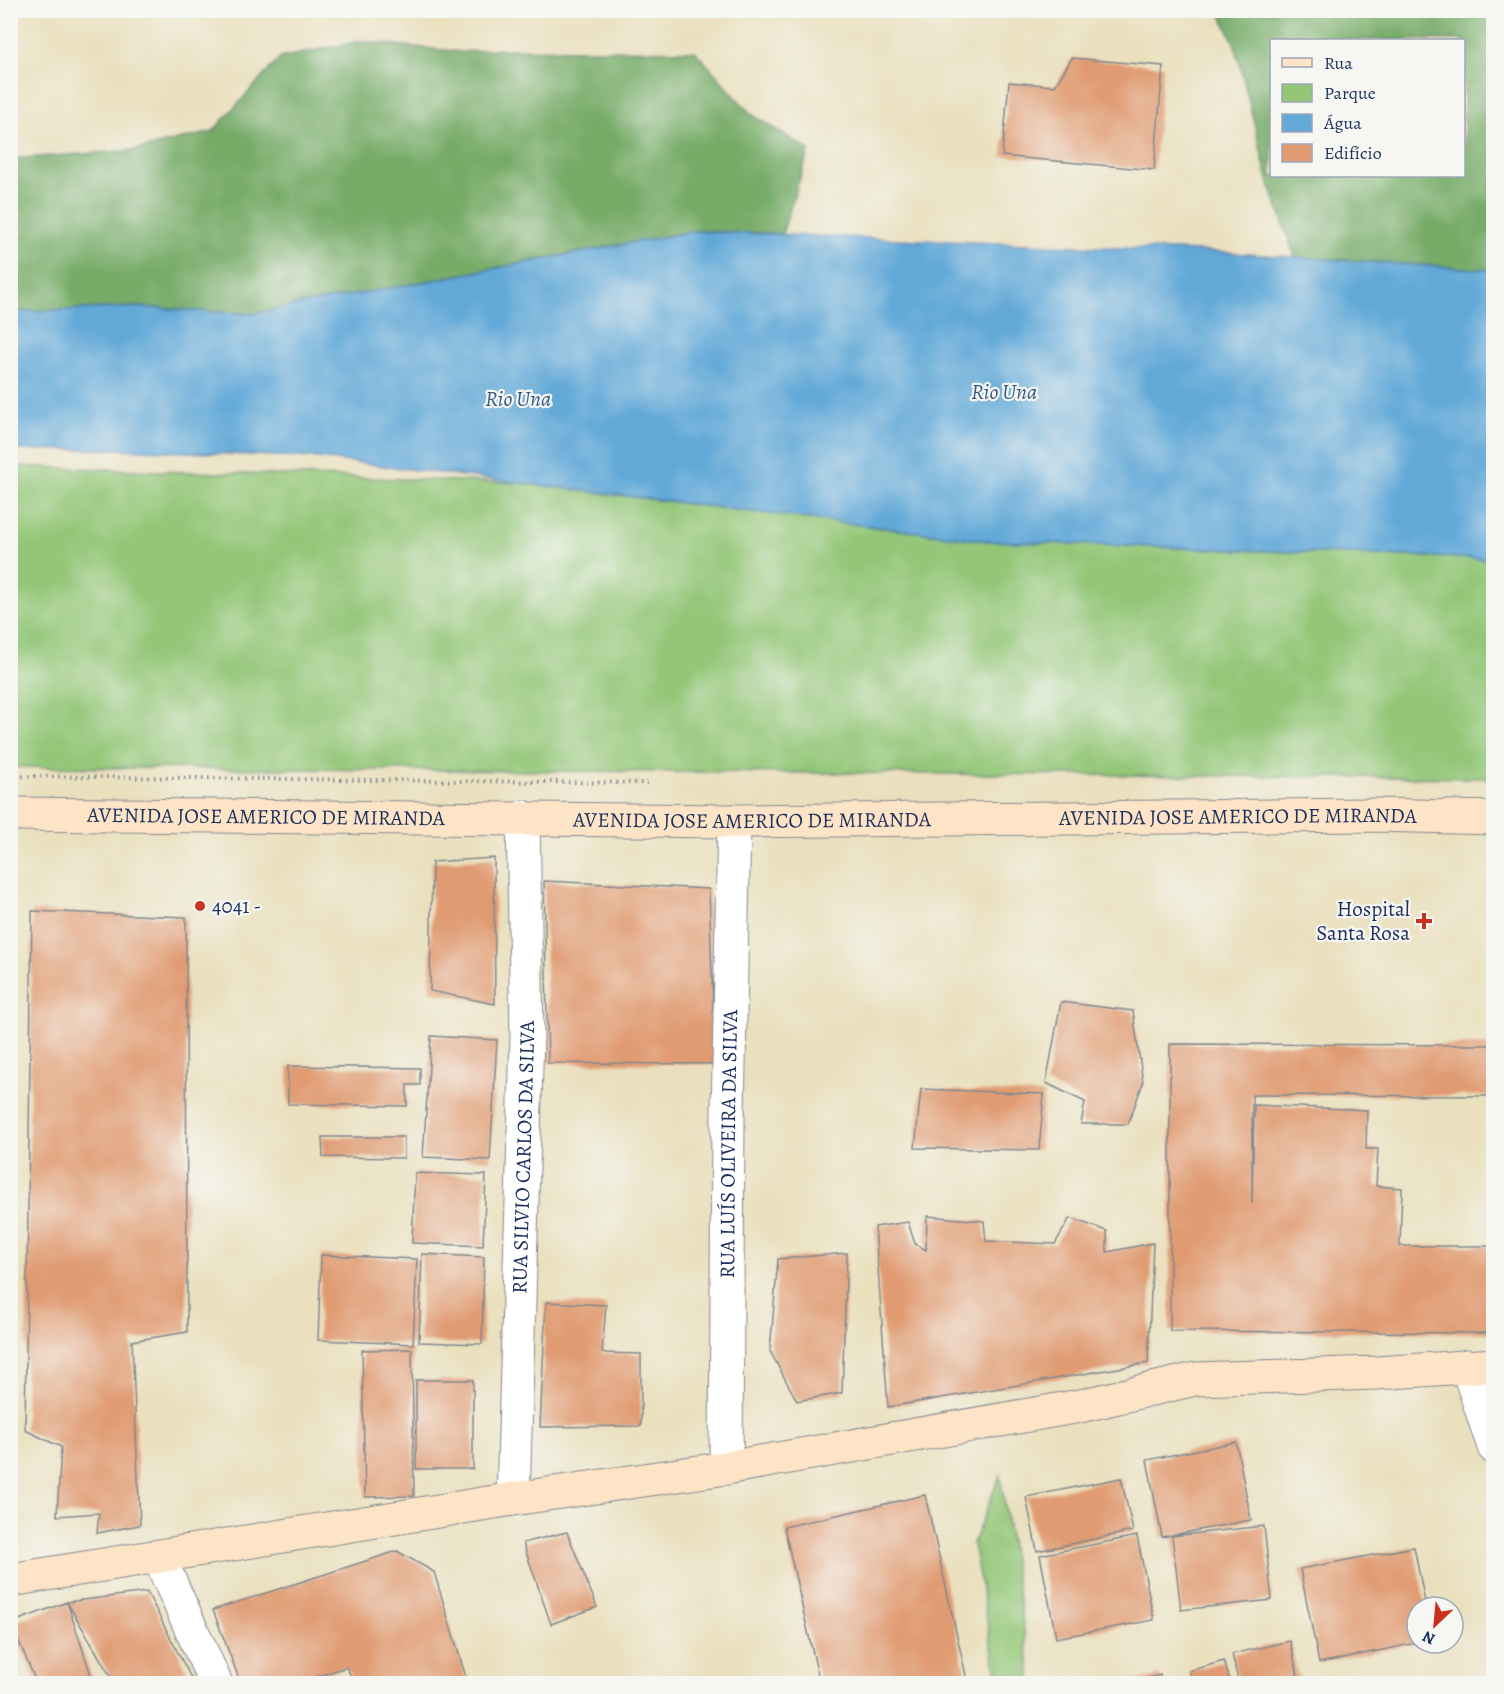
<svg xmlns="http://www.w3.org/2000/svg" width="1504" height="1694" font-family="Alegreya,serif">
	<rect width="100%" height="100%" fill="#f6f6f2"/>
	<filter id="ink" filterUnits="userSpaceOnUse"><feTurbulence type="fractalNoise" baseFrequency=".0167" numOctaves="2"/><feDisplacementMap in="SourceGraphic" scale="12" xChannelSelector="R" yChannelSelector="G"/><feConvolveMatrix kernelMatrix="1 2 1 2 8 2 1 2 1" color-interpolation-filters="sRGB"/></filter>
	<filter id="wash" filterUnits="userSpaceOnUse"><feTurbulence type="fractalNoise" baseFrequency=".008" numOctaves="4" result="noise"/><feDisplacementMap in="SourceGraphic" scale="24" xChannelSelector="R" yChannelSelector="G"/><feGaussianBlur stdDeviation="1.35" result="paint"/><feColorMatrix in="noise" values="0 0 0 0 0 0 0 0 0 0 0 0 0 0 0 0 0 1.4 0 .05"/><feComposite in="paint" operator="in"/></filter>
	<g filter="url(#wash)">
		<rect width="100%" height="100%" fill="#eae0be"/>
		<path fill="#93c677" stroke="#577a6a" stroke-width="1.5" d="M11,466L520,483L990,541L1493,559V778L11,767Z
			M1000,1475L1032,1683L996,1670L973,1543Z"/>
		<path fill="#76ab68" stroke="#486d63" stroke-width="1.5" fill-rule="evenodd" d="M1219,11H1493V270L1295,257L1268,180L1235,45ZM1272,40H1464V176H1272Z
			M360,41L462,52L497,49L695,51L751,114L809,150L782,234L694,231L252,314L136,307L11,312L10,159L136,150L212,132L280,58Z"/>
		<path fill="#62a9d8" stroke="#3e6c9b" stroke-width="1.5" d="M694,231L1198,251L1493,270V559L990,541L318,458L117,449L11,450V312L136,307L252,314Z"/>
		<g id="blocks">
			<path fill="#e09b72" d="M1072,58L1163,66L1154,170L1002,156L1009,82L1055,86Z
				M494,858L495,1004L430,991L432,862Z
				M544,881L709,889L715,1064L548,1063Z
				M32,911L186,917L187,1332L132,1341L140,1525L97,1533L99,1513L57,1516L61,1447L25,1430Z
				M1061,1002L1133,1011L1143,1083L1128,1124H1081L1085,1102L1046,1083Z
				M431,1036L497,1040L490,1160L423,1157Z
				M1170,1044L1494,1045V1096L1252,1095V1204L1254,1105L1367,1110L1366,1149H1378L1376,1186L1402,1188L1400,1246H1494V1333L1170,1331Z
				M288,1066L420,1068V1085H407V1106L288,1104Z
				M921,1089L1044,1094L1039,1150L915,1148Z
				M1489,1115H1494V1224H1490Z
				M322,1137H404V1158L323,1157Z
				M415,1173L486,1175L483,1246L412,1243Z
				M927,1216L984,1221L986,1241L1055,1244L1070,1218L1107,1231V1252L1153,1243L1148,1363L888,1407L875,1227L908,1222L915,1244L926,1250Z
				M847,1253L842,1393L797,1401L770,1351L778,1259Z
				M422,1254L484,1257L482,1344L419,1342Z
				M321,1255L417,1259L413,1344L318,1340Z
				M546,1302L606,1305L602,1353L641,1354V1426L540,1427Z
				M412,1349L414,1496L365,1497L362,1350Z
				M416,1380H473V1469H416Z
				M1236,1442L1251,1520L1162,1537L1147,1460Z
				M1121,1478L1133,1531L1037,1551L1026,1497Z
				M925,1495L968,1684H820L784,1527Z
				M1264,1526L1272,1600L1181,1610L1172,1536Z
				M567,1532L597,1607L551,1624L523,1543Z
				M1137,1536L1154,1620L1056,1638L1040,1555Z
				M1414,1547L1426,1607H1417V1643L1319,1663L1300,1569Z
				M397,1551L434,1572L468,1684H356L346,1667L296,1684H241L213,1610Z
				M147,1592L193,1682L115,1684L67,1602L94,1684H37L11,1623L67,1602Z
				M1290,1641L1300,1684H1239L1232,1654Z
				M1224,1661L1231,1684H1193L1189,1671Z
				M1160,1675L1162,1684H1126V1683Z
				M329,1677L334,1684H323Z"/>
		</g>
	</g>
	<g filter="url(#ink)">
		<use href="#blocks" fill-opacity="0" stroke="#82888e" stroke-width="1.5"/>
		<g fill="none" stroke-linecap="round" stroke-linejoin="round">
			<g stroke="#82888e" stroke-width="35">
				<g id="street">
					<path d="M1467,1366L1494,1447"/>
					<path id="s1" d="M726,1468L728,1114L734,821"/>
					<path id="s2" d="M513,1499L527,1035L523,817"/>
					<path d="M159,1557L216,1684"/>
				</g>
			</g>
			<g stroke="#82888e" stroke-width="35">
				<g id="secondary">
					<path id="s3" d="M10,814L734,821L1375,815L1494,818"/>
					<path d="M10,1580L513,1499L726,1468L1080,1406L1195,1379L1377,1373L1494,1365"/>
				</g>
			</g>
			<path stroke="#82888e" stroke-width="4" stroke-dasharray="1.5 4.5" stroke-linecap="butt" d="M10,776L647,783"/>
			<use href="#street" stroke="#fff" stroke-width="33"/>
			<use href="#secondary" stroke="#fee4c6" stroke-width="33"/>
		</g>
	</g>
	<g fill="#c8321e" stroke="#f6f6f2" stroke-width="2">
		<circle cx="200" cy="906" r="6"/>
		<path d="M1421 912h6v6h6v6h-6v6h-6v-6h-6v-6h6z"/>
	</g>
	<g text-anchor="middle" dominant-baseline="central" stroke-width="4.5" stroke-linejoin="round" paint-order="stroke">
		<g font-size="21" fill="#1b2f5e" stroke="#f6f6f2">
			<text stroke="none"><textPath href="#s3" startOffset="256">AVENIDA JOSE AMERICO DE MIRANDA</textPath></text>
			<text stroke="none"><textPath href="#s3" startOffset="1228">AVENIDA JOSE AMERICO DE MIRANDA</textPath></text>
			<text stroke="none"><textPath href="#s3" startOffset="742">AVENIDA JOSE AMERICO DE MIRANDA</textPath></text>
			<text stroke="none"><textPath href="#s1" startOffset="324">RUA LUÍS OLIVEIRA DA SILVA</textPath></text>
			<text stroke="none"><textPath href="#s2" startOffset="342">RUA SILVIO CARLOS DA SILVA</textPath></text>
		</g>
		<g font-size="21" fill="#1b2f5e" stroke="#f6f6f2" text-anchor="start">
			<text x="212" y="906">4041 -</text>
			<text x="1410" y="909" text-anchor="end">Hospital<tspan x="1410" dy="24">Santa Rosa</tspan></text>
		</g>
		<g font-size="22" font-style="italic" fill="#345a89" stroke="#f6f6f2">
			<text x="1004" y="392">Rio Una</text>
			<text x="518" y="399">Rio Una</text>
		</g>
	</g>
	<rect width="1504" height="1694" fill="none" stroke="#f6f6f2" stroke-width="36"/>
	<rect x="1270" y="39" width="195" height="138" fill="#f6f6f2" stroke="#9ea6b7" stroke-width="1.5"/>
	<rect x="1282" y="58" width="30" height="9" fill="#fee4c6" stroke="#9ea6b7" stroke-width="1.5"/>
	<text x="1324" y="69" font-size="18" fill="#1b2f5e">Rua</text>
	<rect x="1282" y="84" width="30" height="18" fill="#93c677" stroke="#9ea6b7" stroke-width="1.5"/>
	<text x="1324" y="99" font-size="18" fill="#1b2f5e">Parque</text>
	<rect x="1282" y="114" width="30" height="18" fill="#62a9d8" stroke="#9ea6b7" stroke-width="1.5"/>
	<text x="1324" y="129" font-size="18" fill="#1b2f5e">Água</text>
	<rect x="1282" y="144" width="30" height="18" fill="#e09b72" stroke="#9ea6b7" stroke-width="1.5"/>
	<text x="1324" y="159" font-size="18" fill="#1b2f5e">Edifício</text>
	<g transform="translate(1435 1625) rotate(206)"><circle r="28" fill="#f6f6f2" stroke="#9ea6b7" stroke-width="1.5"/>
	<path d="M0-4.5L10 22L0 15L-10 22Z" fill="#c8321e"/>
	<text y="-9" font-size="16" font-weight="bold" text-anchor="middle" fill="#1b2f5e">N</text>
	</g>
</svg>
